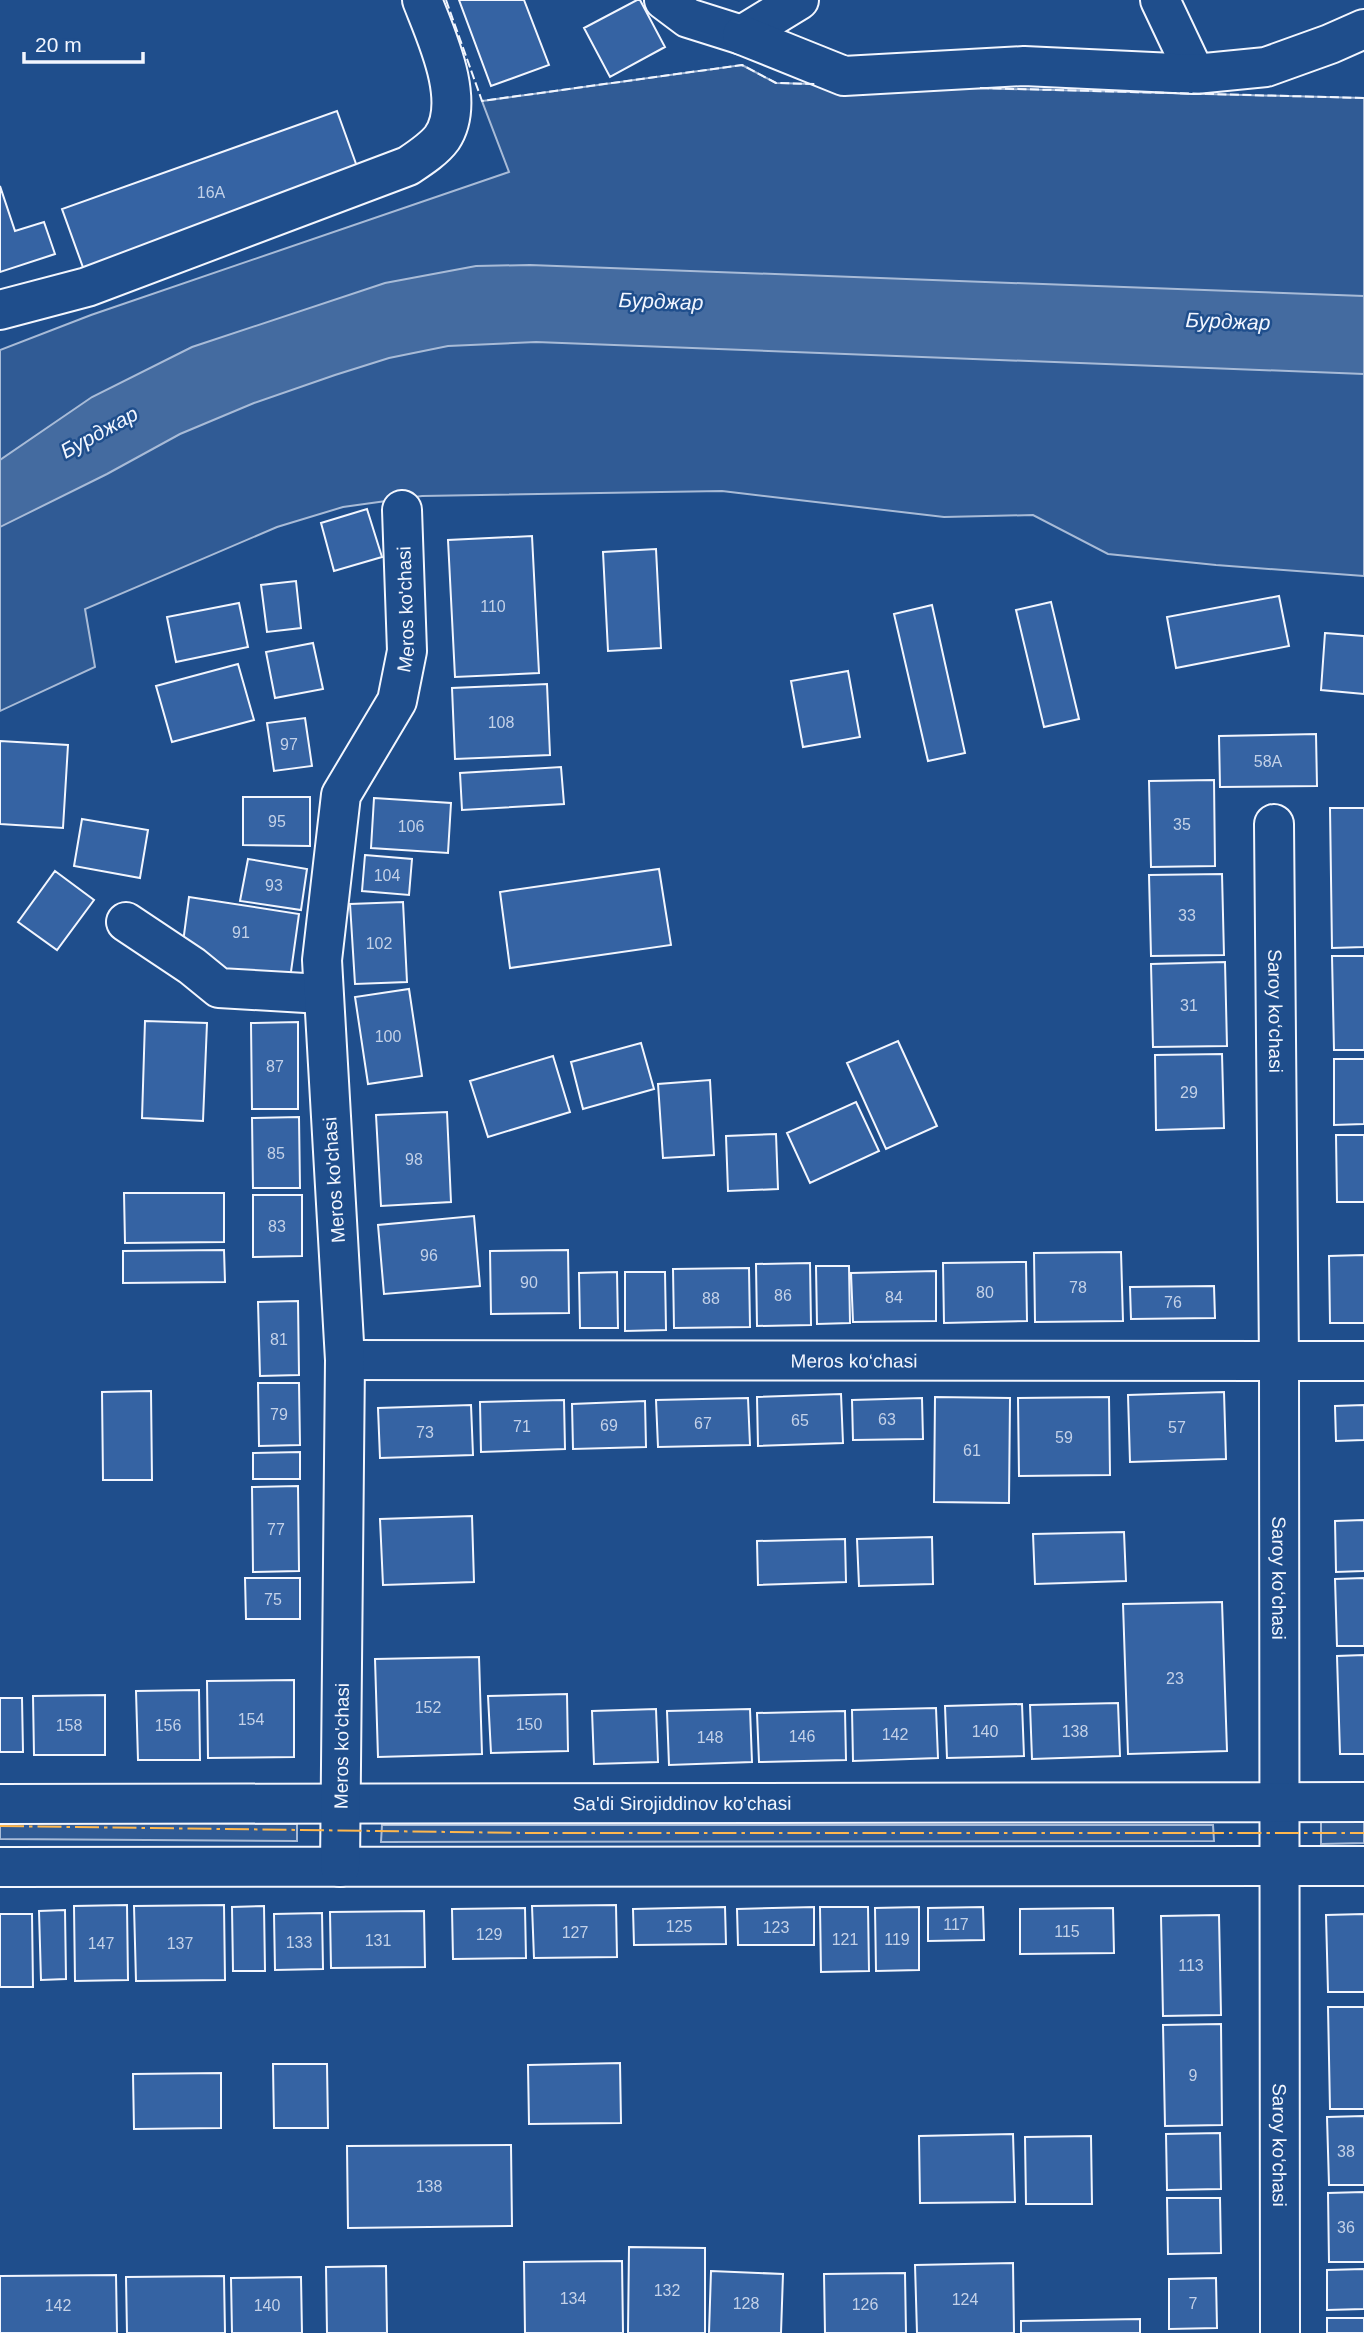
<svg xmlns="http://www.w3.org/2000/svg" width="1364" height="2333" font-family="Helvetica,sans-serif">
	<rect width="100%" height="100%" fill="#1f4e8c"/>
	<path fill="#305b95" stroke="#a8bbd7" stroke-width="2" d="M742,65L776,83L1364,98V576L1216,565L1108,554L1033,515L944,517L722,491L422,496L343,507L277,527L85,609L95,667L0,711V350L91,315L509,172L482,101Z
		M1321,1821H1364V1843L1321,1844Z
		M0,1822L297,1824V1841L0,1839Z
		M382,1825H1213L1214,1841L381,1842Z"/>
	<path fill="#446ba0" stroke="#a8bbd7" stroke-width="2" d="M530,265L1364,296V374L536,342L448,346L389,358L335,375L254,403L180,434L107,474L0,527V460L92,397L192,347L385,283L476,266Z"/>
	<path fill="#3563a3" stroke="#f2f6ff" stroke-width="2" d="M459,0H524L549,65L491,86Z
		M637,0H640L665,47L610,77L584,28Z
		M337,111L360,175L85,273L62,209Z
		M0,186L15,231L44,222L55,254L0,272Z
		M367,509L382,557L334,571L321,523Z
		M532,536L539,673L455,677L448,540Z
		M656,549L661,648L608,651L603,552Z
		M296,581L301,628L267,632L261,585Z
		M1279,596L1289,646L1176,668L1167,617Z
		M1051,602L1079,719L1044,727L1016,610Z
		M239,603L248,647L176,662L167,617Z
		M932,605L965,753L928,761L894,614Z
		M1325,633L1364,636V694L1321,690Z
		M313,643L323,689L275,698L266,652Z
		M238,664L254,720L172,742L156,686Z
		M848,671L860,737L803,747L791,681Z
		M547,684L550,755L455,759L452,688Z
		M305,718L312,766L274,771L267,723Z
		M1316,734L1317,786L1220,787L1219,736Z
		M0,741L68,745L63,828L0,824Z
		M561,767L564,804L462,810L460,773Z
		M1214,780L1215,866L1151,867L1149,781Z
		M243,797H310V846L243,845Z
		M374,798L451,803L448,853L371,848Z
		M1330,808H1364V947L1332,948Z
		M82,819L148,830L140,878L74,866Z
		M365,855L412,859L409,895L362,891Z
		M248,859L307,869L301,910L240,901Z
		M659,869L671,945L510,968L500,892Z
		M55,871L94,900L57,950L18,922Z
		M1222,874L1224,955L1151,956L1149,875Z
		M189,897L299,914L289,986L211,974L182,950Z
		M403,902L407,982L355,984L350,904Z
		M1332,956H1364V1050H1334Z
		M1225,962L1227,1046L1153,1047L1151,964Z
		M409,989L422,1076L368,1084L355,997Z
		M145,1021L207,1023L203,1121L142,1118Z
		M298,1022V1109H252L251,1023Z
		M898,1041L937,1126L886,1149L847,1063Z
		M641,1043L654,1089L583,1109L571,1062Z
		M1222,1054L1224,1128L1156,1130L1155,1055Z
		M553,1056L570,1112L488,1137L470,1081Z
		M1334,1059H1364V1124L1334,1125Z
		M710,1080L714,1155L663,1158L658,1084Z
		M856,1102L879,1151L810,1183L787,1133Z
		M447,1112L451,1202L381,1206L376,1115Z
		M299,1117L300,1188H253L252,1118Z
		M776,1134L778,1189L728,1191L726,1136Z
		M1336,1135H1364V1202H1337Z
		M124,1193H224V1242L125,1243Z
		M253,1195H302V1256L253,1257Z
		M474,1216L480,1286L384,1294L378,1225Z
		M224,1250L225,1282L123,1283V1251Z
		M568,1250L569,1313L491,1314L490,1251Z
		M1121,1252L1123,1321L1035,1322L1034,1253Z
		M1364,1255V1323H1330L1329,1256Z
		M1026,1262L1027,1321L944,1323L943,1263Z
		M810,1263L811,1325L757,1326L756,1264Z
		M816,1266H849L850,1323L817,1324Z
		M749,1268L750,1327L674,1328L673,1269Z
		M936,1271V1321L853,1322L851,1273Z
		M617,1272L618,1328H580L579,1273Z
		M625,1272H665L666,1330L625,1331Z
		M1214,1286L1215,1318L1131,1319L1130,1287Z
		M298,1301L299,1375L260,1376L258,1302Z
		M258,1383H299L300,1445L259,1446Z
		M151,1391L152,1480H103L102,1392Z
		M1224,1392L1226,1459L1130,1462L1128,1395Z
		M841,1394L843,1443L758,1446L757,1397Z
		M935,1397L1010,1398L1009,1503L934,1502Z
		M1109,1397L1110,1475L1019,1476L1018,1398Z
		M748,1398L750,1445L658,1447L656,1400Z
		M922,1398L923,1439L853,1440L852,1400Z
		M564,1400L565,1449L481,1452L480,1402Z
		M645,1401L646,1447L573,1449L572,1404Z
		M471,1405L473,1455L380,1458L378,1408Z
		M1364,1405V1440L1336,1441L1335,1406Z
		M300,1452V1479H253V1453Z
		M298,1486L299,1571L253,1572L252,1487Z
		M472,1516L474,1582L383,1585L380,1519Z
		M1364,1520V1571L1336,1572L1335,1521Z
		M1124,1532L1126,1581L1035,1584L1033,1534Z
		M932,1537L933,1584L859,1586L857,1539Z
		M845,1539L846,1582L758,1585L757,1541Z
		M245,1578H300V1619H246Z
		M1364,1578V1646H1337L1335,1579Z
		M1222,1602L1227,1751L1128,1754L1123,1604Z
		M1364,1655V1754H1340L1337,1656Z
		M479,1657L482,1754L378,1757L375,1659Z
		M294,1680V1757L208,1758L207,1681Z
		M199,1690L200,1760H138L136,1691Z
		M567,1694L568,1751L491,1753L488,1696Z
		M105,1695V1755H34L33,1696Z
		M0,1698H22L23,1752H0Z
		M1118,1703L1120,1756L1032,1759L1030,1705Z
		M1022,1704L1024,1756L947,1758L945,1706Z
		M936,1708L938,1758L853,1761L852,1710Z
		M656,1709L658,1762L594,1764L592,1711Z
		M750,1709L752,1762L669,1765L667,1711Z
		M845,1711L846,1760L759,1762L757,1713Z
		M127,1905L128,1980L75,1981L74,1906Z
		M224,1905L225,1980L136,1981L134,1906Z
		M616,1905L617,1957L534,1958L532,1906Z
		M264,1906L265,1971H233L232,1907Z
		M725,1907L726,1944L634,1945L633,1909Z
		M814,1907V1945H738L737,1909Z
		M820,1907H868L869,1971L821,1972Z
		M919,1907V1970L876,1971L875,1908Z
		M983,1907L984,1940L928,1941V1908Z
		M525,1908L526,1958L453,1959L452,1909Z
		M1113,1908L1114,1953L1020,1954V1909Z
		M65,1910L66,1979L41,1980L39,1911Z
		M424,1911L425,1967L331,1968L330,1912Z
		M322,1913L323,1969L275,1970L274,1914Z
		M0,1914H32L33,1987H0Z
		M1364,1914V1992H1328L1326,1915Z
		M1219,1915L1221,2015L1163,2016L1161,1916Z
		M1328,2007H1364V2109H1330Z
		M1221,2024L1222,2125L1165,2126L1163,2025Z
		M620,2063L621,2123L529,2124L528,2065Z
		M273,2064H327L328,2128H274Z
		M221,2073V2128L134,2129L133,2074Z
		M1364,2116V2185H1329L1327,2117Z
		M1220,2133L1221,2189L1167,2190L1166,2134Z
		M1013,2134L1015,2202L920,2203L919,2136Z
		M1091,2136L1092,2204H1026L1025,2137Z
		M511,2145L512,2226L348,2228L347,2146Z
		M1364,2192V2262H1329L1328,2193Z
		M1167,2198H1220L1221,2253L1168,2254Z
		M629,2247L705,2248V2333H628Z
		M622,2261L623,2333H525L524,2262Z
		M1013,2263L1014,2333H917L915,2265Z
		M386,2266L387,2333H327L326,2267Z
		M1364,2269V2309L1327,2310V2270Z
		M711,2271L783,2274L781,2333H709Z
		M905,2273L906,2333H825L824,2274Z
		M116,2275L117,2333H0V2276Z
		M224,2276L225,2333H127L126,2277Z
		M301,2277L302,2333H232L231,2278Z
		M1216,2278L1217,2328L1169,2329V2279Z
		M1327,2318H1364V2333H1327Z
		M1140,2319V2333H1021V2321Z"/>
	<g fill="none" stroke-linecap="round" stroke-linejoin="round">
		<g stroke="#f2f6ff" stroke-width="42">
			<g id="minor">
				<path d="M664,0L688,18L742,35L799,0"/>
				<path d="M1160,0L1195,74"/>
				<path d="M742,35L844,76L1024,66L1195,74L1266,67L1330,44L1364,29"/>
				<path d="M0,310L87,287L408,166C420,158 434,149 442,138C467,101 436,36 422,0"/>
				<path id="s1" d="M1274,824L1279,1361L1280,2333"/>
				<path d="M126,922L192,966L219,988L322,994"/>
				<path id="s2" d="M345,1360L1364,1361"/>
				<path id="s3" d="M0,1804L1364,1802"/>
				<path d="M0,1867L1364,1866"/>
				<path id="s4" d="M340,1867L345,1360L322,960L341,795L397,701L407,651L402,510"/>
			</g>
		</g>
		<use href="#minor" stroke="#1f4e8c" stroke-width="38"/>
		<path stroke="#f2f6ff" stroke-width="2" stroke-dasharray="9 3.5" stroke-linecap="butt" d="M446,0L482,101L742,65L776,83L815,84
			M980,88L1364,98"/>
		<path stroke="#ffb74d" stroke-width="2" stroke-dasharray="24 5 3.5 5" stroke-linecap="butt" d="M0,1826L527,1833H1364"/>
	</g>
	<g text-anchor="middle" dominant-baseline="central" stroke-width="5" stroke-linejoin="round" paint-order="stroke">
		<g font-size="16" fill="#c3d1e8">
			<text x="211" y="192">16A</text>
			<text x="493" y="606">110</text>
			<text x="501" y="722">108</text>
			<text x="289" y="744">97</text>
			<text x="1268" y="761">58A</text>
			<text x="277" y="821">95</text>
			<text x="1182" y="824">35</text>
			<text x="411" y="826">106</text>
			<text x="387" y="875">104</text>
			<text x="274" y="885">93</text>
			<text x="1187" y="915">33</text>
			<text x="241" y="932">91</text>
			<text x="379" y="943">102</text>
			<text x="1189" y="1005">31</text>
			<text x="388" y="1036">100</text>
			<text x="275" y="1066">87</text>
			<text x="1189" y="1092">29</text>
			<text x="276" y="1153">85</text>
			<text x="414" y="1159">98</text>
			<text x="277" y="1226">83</text>
			<text x="429" y="1255">96</text>
			<text x="529" y="1282">90</text>
			<text x="1078" y="1287">78</text>
			<text x="985" y="1292">80</text>
			<text x="783" y="1295">86</text>
			<text x="894" y="1297">84</text>
			<text x="711" y="1298">88</text>
			<text x="1173" y="1302">76</text>
			<text x="279" y="1339">81</text>
			<text x="279" y="1414">79</text>
			<text x="887" y="1419">63</text>
			<text x="800" y="1420">65</text>
			<text x="703" y="1423">67</text>
			<text x="609" y="1425">69</text>
			<text x="522" y="1426">71</text>
			<text x="1177" y="1427">57</text>
			<text x="425" y="1432">73</text>
			<text x="1064" y="1437">59</text>
			<text x="972" y="1450">61</text>
			<text x="276" y="1529">77</text>
			<text x="273" y="1599">75</text>
			<text x="1175" y="1678">23</text>
			<text x="428" y="1707">152</text>
			<text x="251" y="1719">154</text>
			<text x="529" y="1724">150</text>
			<text x="69" y="1725">158</text>
			<text x="168" y="1725">156</text>
			<text x="985" y="1731">140</text>
			<text x="1075" y="1731">138</text>
			<text x="895" y="1734">142</text>
			<text x="802" y="1736">146</text>
			<text x="710" y="1737">148</text>
			<text x="956" y="1924">117</text>
			<text x="679" y="1926">125</text>
			<text x="776" y="1927">123</text>
			<text x="1067" y="1931">115</text>
			<text x="575" y="1932">127</text>
			<text x="489" y="1934">129</text>
			<text x="845" y="1939">121</text>
			<text x="897" y="1939">119</text>
			<text x="378" y="1940">131</text>
			<text x="299" y="1942">133</text>
			<text x="101" y="1943">147</text>
			<text x="180" y="1943">137</text>
			<text x="1191" y="1965">113</text>
			<text x="1193" y="2075">9</text>
			<text x="1346" y="2151">38</text>
			<text x="429" y="2186">138</text>
			<text x="1346" y="2227">36</text>
			<text x="667" y="2290">132</text>
			<text x="573" y="2298">134</text>
			<text x="965" y="2299">124</text>
			<text x="746" y="2303">128</text>
			<text x="1193" y="2303">7</text>
			<text x="865" y="2304">126</text>
			<text x="58" y="2305">142</text>
			<text x="267" y="2305">140</text>
		</g>
		<g font-size="19" fill="#f2f6ff" stroke="#1f4e8c">
			<text stroke="none"><textPath href="#s4" startOffset="1276">Meros ko'chasi</textPath></text>
			<text stroke="none"><textPath href="#s1" startOffset="187">Saroy ko‘chasi</textPath></text>
			<text transform="translate(334 1180) rotate(-94)">Meros ko'chasi</text>
			<text stroke="none"><textPath href="#s2" startOffset="509">Meros ko‘chasi</textPath></text>
			<text stroke="none"><textPath href="#s1" startOffset="754">Saroy ko‘chasi</textPath></text>
			<text stroke="none"><textPath href="#s4" startOffset="121">Meros ko'chasi</textPath></text>
			<text stroke="none"><textPath href="#s3" startOffset="682">Sa'di Sirojiddinov ko'chasi</textPath></text>
			<text stroke="none"><textPath href="#s1" startOffset="1321">Saroy ko‘chasi</textPath></text>
		</g>
		<g font-size="21" font-style="italic" fill="#f2f6ff" stroke="#1f4e8c">
			<text transform="translate(661 301) rotate(2)">Бурджар</text>
			<text transform="translate(1228 321) rotate(2)">Бурджар</text>
			<text transform="translate(99 432) rotate(-29)">Бурджар</text>
		</g>
	</g>
	<path d="M24 52v10h119v-10" fill="none" stroke="#f2f6ff" stroke-width="3.5"/>
	<text x="35" y="52" font-size="21" fill="#f2f6ff" stroke="#1f4e8c" stroke-width="5" paint-order="stroke">20 m</text>
</svg>
